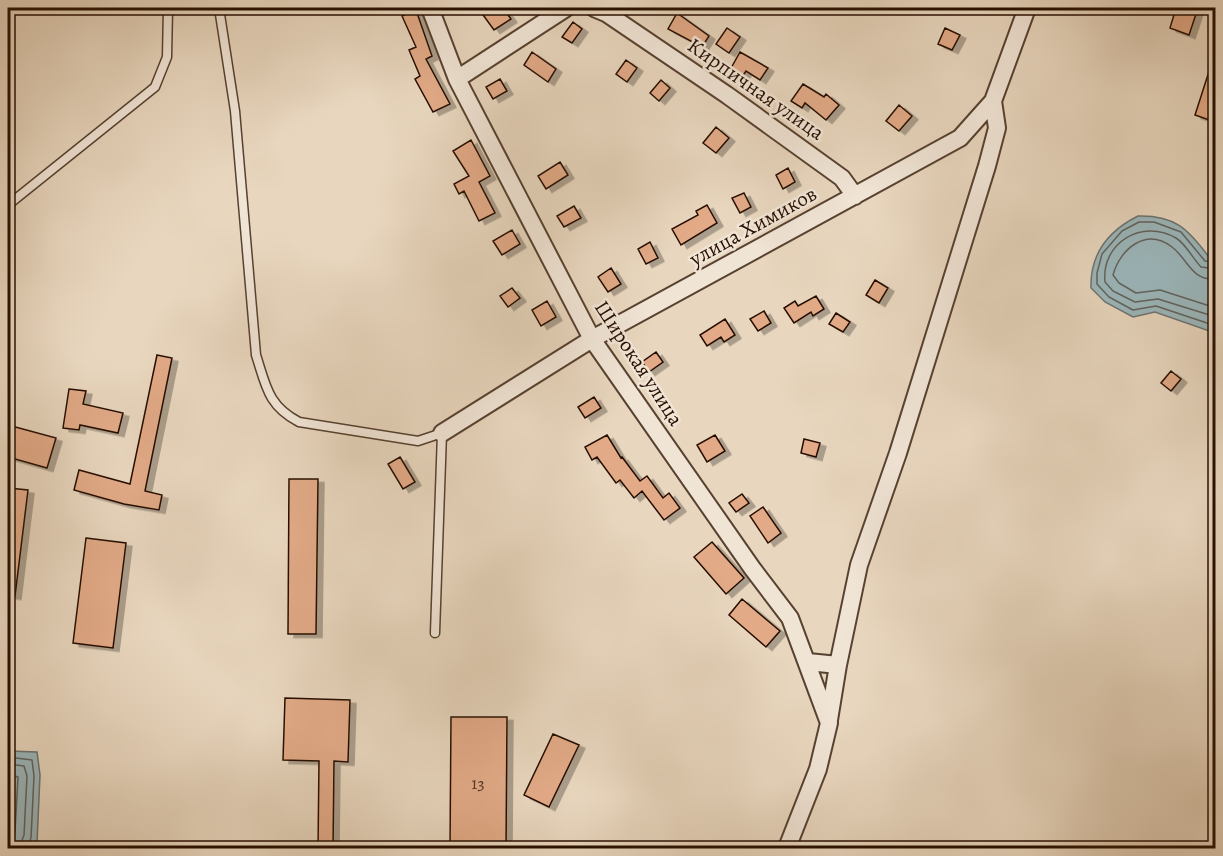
<svg xmlns="http://www.w3.org/2000/svg" width="1223" height="856" font-family="Alegreya,serif">
	<defs>
		<filter id="shadow"><feDropShadow dx="6" dy="3.5" stdDeviation="0" flood-color="#0004"/></filter>
	</defs>
	<rect width="100%" height="100%" fill="#e8d6be"/>
	<filter id="stains"><feTurbulence type="fractalNoise" baseFrequency=".00333" numOctaves="4"/><feColorMatrix values="0 0 0 0 .2 0 0 0 0 .09 0 0 0 0 .02 0 0 0 .5 -.17"/></filter>
	<radialGradient id="worn" r=".72"><stop offset=".6" stop-color="#630" stop-opacity="0"/><stop offset="1" stop-color="#630" stop-opacity=".3"/></radialGradient>
	<path fill="#9bb7bc" stroke="#6d7471" stroke-width="1.5" d="M1138,216C1175,215 1188,229 1209,257L1215,256V333L1155,312L1133,317L1105,302L1091,288C1090,254 1108,231 1138,216Z
		M8,751L37,752L40,775L37,843L30,848H8Z"/>
	<g fill="none" stroke-linecap="round" stroke-linejoin="round">
		<path stroke="#61635e" stroke-width="1.5" d="M1216,262L1205,261L1181,232L1154,222H1139L1122,231L1102,254L1097,273V284L1109,297L1133,310L1156,306L1216,326
			M1216,269L1201,267C1193,259 1186,244 1176,238C1142,218 1101,243 1105,282L1113,291L1135,302L1158,299L1216,317
			M1216,279C1191,281 1188,259 1172,247C1146,227 1120,249 1113,275L1119,283L1136,293L1160,290L1216,308
			M8,757L32,760L34,776L31,838L27,848
			M8,764L24,766L27,776L24,835L19,848
			M8,774L18,777L15,832L10,848"/>
	</g>
	<path fill="#e2aa87" stroke="#270f00" stroke-width="1.5" filter="url(#shadow)" d="M478,8H503L511,19L494,30Z
		M1176,8H1198L1189,35L1170,28Z
		M416,10L432,56L426,59L450,104L433,112L415,79L420,76L409,50L416,47L402,16Z
		M677,13L709,36L702,47L668,29Z
		M573,22L582,29L572,43L562,37Z
		M727,28L740,37L729,53L716,44Z
		M945,28L960,35L952,50L938,44Z
		M532,52L556,69L548,82L524,65Z
		M740,52L768,68L760,80L746,71L742,77L730,70Z
		M1213,59H1215V122L1195,115Z
		M626,60L637,68L627,82L616,74Z
		M500,79L507,91L493,99L486,87Z
		M661,80L670,88L659,101L650,93Z
		M803,84L824,97L826,94L839,105L826,120L805,103L802,108L791,101Z
		M899,105L912,116L899,131L886,121Z
		M716,127L729,138L716,153L703,143Z
		M471,140L490,176L479,182L495,213L479,221L464,191L459,194L454,184L469,176L453,151Z
		M560,162L568,175L546,189L538,176Z
		M788,168L795,182L783,189L776,175Z
		M744,193L751,207L740,213L732,198Z
		M707,205L717,223L681,245L672,229L698,215L696,211Z
		M574,206L581,218L564,227L557,216Z
		M512,230L520,244L502,255L493,241Z
		M650,242L658,258L646,264L638,249Z
		M611,268L621,284L608,292L598,277Z
		M875,280L888,288L879,303L866,295Z
		M512,288L520,298L508,307L500,296Z
		M816,296L824,309L813,316L811,312L794,323L784,308L795,301L798,306Z
		M547,301L556,317L541,326L532,310Z
		M764,311L771,323L758,331L750,319Z
		M836,313L850,322L843,332L829,324Z
		M725,319L735,335L724,342L721,337L707,346L700,335Z
		M656,352L663,362L649,372L642,362Z
		M157,355L172,358L145,491L162,495L159,510L124,504L74,490L79,470L130,484Z
		M1171,371L1181,379L1171,391L1161,383Z
		M69,389L86,391L83,404L123,413L118,433L80,425L79,430L63,428Z
		M594,397L601,408L585,418L578,407Z
		M8,425L56,438L47,468L8,457Z
		M607,435L621,458L622,457L640,481L647,476L663,498L669,493L680,508L664,520L642,491L634,498L620,480L616,483L597,457L592,460L585,447Z
		M715,435L725,451L707,462L697,445Z
		M804,439L820,443L816,457L801,453Z
		M400,457L415,482L403,489L388,464Z
		M289,479H318L316,634H288Z
		M8,488L28,490L15,596L8,595Z
		M742,494L749,503L736,512L729,503Z
		M763,507L781,533L768,543L750,516Z
		M86,538L126,543L113,648L73,643Z
		M712,542L744,578L726,594L694,557Z
		M742,599L780,631L766,647L729,615Z
		M285,698L350,700L348,762L334,761L333,849H318L319,761L283,760Z
		M451,717H507L506,849H450Z
		M553,734L579,745L549,807L524,795Z"/>
	<g fill="none" stroke-linecap="round" stroke-linejoin="round">
		<g stroke="#574130" stroke-width="11">
			<path id="service" d="M219,8L235,111L256,355C266,386 268,406 299,422L418,441L442,433L435,633
				M8,205L155,87L167,57L168,8"/>
		</g>
		<g stroke="#574130" stroke-width="20">
			<path id="minor" d="M430,8L457,79L592,339L752,568L790,618L829,723L818,769L787,848
				M594,8L606,13L727,95L842,178L855,196
				M457,79L566,8
				M442,433L592,339L960,138L993,101L1027,8
				M808,662L838,665L859,565L898,453L987,166L997,128L993,101
				M829,720L838,665"/>
		</g>
		<use href="#service" stroke="#f0e4d5" stroke-width="8"/>
		<use href="#minor" stroke="#f0e4d5" stroke-width="16"/>
	</g>
	<g text-anchor="middle" dominant-baseline="central" stroke-width="5" stroke-linejoin="round" paint-order="stroke">
		<g font-size="18" fill="#563622">
			<text x="478" y="783">13</text>
		</g>
		<g font-size="21" fill="#270f00" stroke="#f0e4d5">
			<text transform="translate(756 89) rotate(35)">Кирпичная улица</text>
			<text transform="translate(753 226) rotate(-29)">улица Химиков</text>
			<text transform="translate(639 363) rotate(57)">Широкая улица</text>
		</g>
	</g>
	<rect width="1223" height="856" fill="none" stroke="#e8d6be" stroke-width="30"/>
	<rect x="9" y="9" width="1205" height="838" fill="none" stroke="#270f00" stroke-width="3"/>
	<rect x="15" y="15" width="1193" height="826" fill="none" stroke="#270f00" stroke-width="1.5"/>
	<rect width="100%" height="100%" filter="url(#stains)"/>
	<rect width="100%" height="100%" fill="url(#worn)"/>
</svg>
